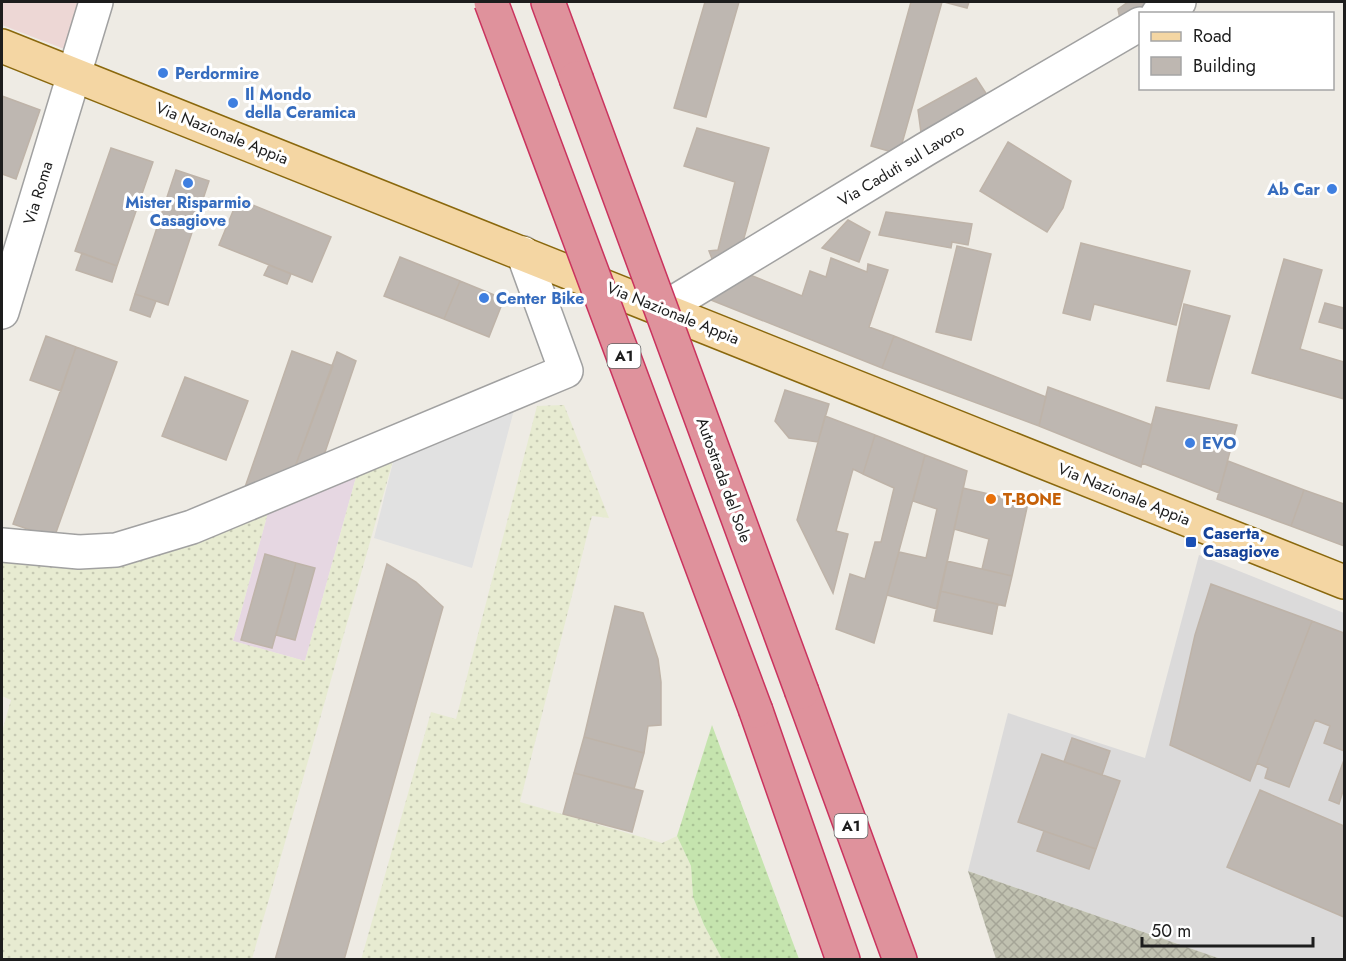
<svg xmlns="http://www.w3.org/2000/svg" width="1346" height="961" font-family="Jost,sans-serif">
	<defs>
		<pattern id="construction-cross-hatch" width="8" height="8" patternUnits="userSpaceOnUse" patternTransform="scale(1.5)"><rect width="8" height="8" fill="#c0c1b0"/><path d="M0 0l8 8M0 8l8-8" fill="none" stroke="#a5a597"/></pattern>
		<pattern id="farmland-dots" width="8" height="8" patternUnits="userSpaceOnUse" patternTransform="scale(1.5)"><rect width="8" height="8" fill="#e7ebd1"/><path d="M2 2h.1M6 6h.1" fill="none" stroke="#c6c9b3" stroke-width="1.8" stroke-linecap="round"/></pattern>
		<pattern id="grass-dots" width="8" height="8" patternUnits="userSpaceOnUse" patternTransform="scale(1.5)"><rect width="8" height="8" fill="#c5e4ae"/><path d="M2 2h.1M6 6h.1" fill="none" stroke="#a9c395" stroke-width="1.8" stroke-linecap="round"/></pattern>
	</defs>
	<rect width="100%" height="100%" fill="#eeebe4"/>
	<path fill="#dbdada" d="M1199,555L1344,613V959H1221L968,871L1008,713L1145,758Z"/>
	<path fill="#edd7d5" d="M2,2H87L72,52L2,25Z"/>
	<path fill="#e6d7e2" d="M358,470L305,661L233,641L270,505Z"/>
	<path fill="url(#construction-cross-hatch)" d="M968,871L1221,959H996Z"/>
	<path fill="url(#farmland-dots)" d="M564,405L609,518L592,516L520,802L662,843L677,836L691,866L693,897L704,925L722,959L361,960L431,712L456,719L537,406Z
		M396,450L252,959H2V732L11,700L2,696V555L270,505L233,641L305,661L358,470Z"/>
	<path fill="url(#grass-dots)" d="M712,725L799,959H722L704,925L693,897L691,866L677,836Z"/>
	<path fill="#e1e1e1" d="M518,395L472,568L374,538L396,450Z"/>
	<path fill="#beb7b1" stroke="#beb3a8" stroke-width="1.5" d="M705,2H739L706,117L674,108Z
		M911,2H942L899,154L871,146Z
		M944,2H969L967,8Z
		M1128,2H1159L1121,24L1118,9Z
		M976,78L991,101L922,140L918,110Z
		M2,96L40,110L16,179L2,174Z
		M697,128L769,148L739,256L715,266L709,251L718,250L735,182L684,166Z
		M1008,142L1071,181L1063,208L1047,232L980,191Z
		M111,148L153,162L117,266L75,251Z
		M176,170L209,181L168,305L135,294Z
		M238,199L331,237L312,282L219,245Z
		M886,212L972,224L968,245L952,242L951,248L879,235Z
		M848,220L870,232L859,262L822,248Z
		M1081,243L1190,271L1176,325L1094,304L1090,320L1063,313Z
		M957,246L991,254L971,340L936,332Z
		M82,253L117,266L112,282L76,270Z
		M400,257L460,281L444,319L384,296Z
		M831,258L867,272L868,264L888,270L869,327L894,336L882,368L711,300L748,274L802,296L810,271L826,277Z
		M1284,259L1322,270L1300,349L1344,362V399L1252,373Z
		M269,265L291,274L287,284L264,275Z
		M460,281L504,299L489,337L444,319Z
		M135,294L156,301L150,317L130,310Z
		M1325,303L1344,308V329L1319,322Z
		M1184,304L1230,316L1209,389L1167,381Z
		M46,336L76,347L61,391L30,380Z
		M894,336L1046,397L1039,426L882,368Z
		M76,347L117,362L54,538L13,524Z
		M292,351L333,366L292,475L242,496Z
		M337,352L356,361L323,458L292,475Z
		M185,377L248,401L226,460L162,436Z
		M1048,387L1152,425L1141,467L1039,426Z
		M785,390L829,404L818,442L789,438L775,421Z
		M1156,407L1237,425L1219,493L1142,463Z
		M825,416L875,435L863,474L853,469L836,531L848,534L833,593L797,520Z
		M875,435L925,455L874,643L836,629L850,574L865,579L875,542H881L894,488L863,474Z
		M925,455L967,471L937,609L887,595L899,552L926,558L937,509L913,501Z
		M1228,461L1304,490L1291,526L1217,499Z
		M963,488L1028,503L1012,576L982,569L989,539L954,529Z
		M1304,490L1344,504V546L1291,526Z
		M265,554L296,563L272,648L241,640Z
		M947,561L1012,576L1005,606L940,591Z
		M296,563L315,568L295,640L276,635Z
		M387,564L416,582L443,607L344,960H275Z
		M1211,584L1312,621L1250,781L1170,745L1195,635Z
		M940,591L998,604L992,634L934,621Z
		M615,606L643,613L658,659L661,682V725L648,726L644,753L584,737Z
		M1312,621L1344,633V751L1324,743L1330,726L1315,720L1289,787L1265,778L1268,768L1257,763Z
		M584,737L644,753L634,789L574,773Z
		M1072,738L1110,751L1102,775L1064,762Z
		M1042,754L1120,781L1096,849L1018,822Z
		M1344,760V788L1339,804L1329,800Z
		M574,773L643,791L632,832L563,814Z
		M1260,790L1344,826V917L1227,867Z
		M1044,831L1096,849L1089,869L1037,851Z"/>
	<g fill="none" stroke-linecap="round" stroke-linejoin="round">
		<g stroke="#a1a1a1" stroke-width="36">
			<path id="minor" d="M1158,14L1179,2
				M663,309L926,149L1140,24
				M2,312L96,2
				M2,545L79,552L116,550L192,527L566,371L523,253"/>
		</g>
		<g stroke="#8a680d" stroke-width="36">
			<path id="major" d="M2,46L1344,582"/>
		</g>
		<g stroke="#ca335e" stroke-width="36">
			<path id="highway" d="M548,2L576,78
				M802,692L900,960
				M756,711L843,960"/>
		</g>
		<use href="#minor" stroke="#fff" stroke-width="33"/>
		<use href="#major" stroke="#f4d6a3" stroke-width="33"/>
		<use href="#highway" stroke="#df929c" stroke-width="33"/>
		<g stroke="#ca335e" stroke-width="36" stroke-linecap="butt">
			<path id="highway-bridge" d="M491,2L756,711
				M576,78L802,692"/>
		</g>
		<use href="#highway-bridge" stroke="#df929c" stroke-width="33"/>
	</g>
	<g fill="#3f7fe0" stroke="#fff" stroke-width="2">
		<circle cx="163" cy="73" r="6"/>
		<circle cx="233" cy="103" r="6"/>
		<circle cx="188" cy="183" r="6"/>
		<circle cx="1332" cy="189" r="6"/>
		<circle cx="484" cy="298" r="6"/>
		<circle cx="1190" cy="443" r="6"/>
	</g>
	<circle fill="#e8710a" stroke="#fff" stroke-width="2" cx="991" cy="499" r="6"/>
	<rect fill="#1a4fb4" stroke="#fff" stroke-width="2" x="1185" y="536" width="12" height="12" rx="3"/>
	<g text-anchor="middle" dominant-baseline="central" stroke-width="6" stroke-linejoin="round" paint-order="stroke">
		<g fill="#fff" stroke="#616161" stroke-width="1.5">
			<rect x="607.5" y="344" width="33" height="24" rx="4.5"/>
			<rect x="834.5" y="814" width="33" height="24" rx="4.5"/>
		</g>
		<g font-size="15" font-weight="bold" fill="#1d1d1d">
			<text x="624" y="356">A1</text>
			<text x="851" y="826">A1</text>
		</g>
		<g font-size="16" font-weight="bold" fill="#366cbe" stroke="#fff" text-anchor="start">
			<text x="175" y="73">Perdormire</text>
			<text x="245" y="94">Il Mondo<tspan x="245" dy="18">della Ceramica</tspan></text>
			<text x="1320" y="189" text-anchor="end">Ab Car</text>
			<text x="188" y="202" text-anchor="middle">Mister Risparmio<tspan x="188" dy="18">Casagiove</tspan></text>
			<text x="496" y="298">Center Bike</text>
			<text x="1202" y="443">EVO</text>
		</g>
		<g font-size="16" fill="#1d1d1d" stroke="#fff">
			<text transform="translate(222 133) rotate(22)">Via Nazionale Appia</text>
			<text transform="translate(901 165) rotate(-31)">Via Caduti sul Lavoro</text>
			<text transform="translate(38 193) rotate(-73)">Via Roma</text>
			<text transform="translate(673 313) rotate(22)">Via Nazionale Appia</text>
			<text transform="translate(724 480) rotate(70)">Autostrada del Sole</text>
			<text transform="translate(1124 494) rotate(22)">Via Nazionale Appia</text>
		</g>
		<g font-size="16" font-weight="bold" fill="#c56008" stroke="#fff" text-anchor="start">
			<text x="1003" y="499">T-BONE</text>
		</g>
		<g font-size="16" font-weight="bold" fill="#164399" stroke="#fff" text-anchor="start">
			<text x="1203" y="533">Caserta,<tspan x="1203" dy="18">Casagiove</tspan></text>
		</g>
	</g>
	<rect width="1346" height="961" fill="none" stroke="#1d1d1d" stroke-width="6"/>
	<rect x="1139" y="12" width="195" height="78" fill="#ffffff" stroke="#a5a5a5" stroke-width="1.5"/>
	<rect x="1151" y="32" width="30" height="9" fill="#f4d6a3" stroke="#a5a5a5" stroke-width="1.5"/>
	<text x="1193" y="42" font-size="18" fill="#1d1d1d">Road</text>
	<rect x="1151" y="57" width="30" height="18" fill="#beb7b1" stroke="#a5a5a5" stroke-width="1.5"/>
	<text x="1193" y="72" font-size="18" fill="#1d1d1d">Building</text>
	<path d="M1142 937v9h171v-9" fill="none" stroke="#1d1d1d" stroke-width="3"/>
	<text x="1151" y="937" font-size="18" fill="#1d1d1d" stroke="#ffffff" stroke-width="4.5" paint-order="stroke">50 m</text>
</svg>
